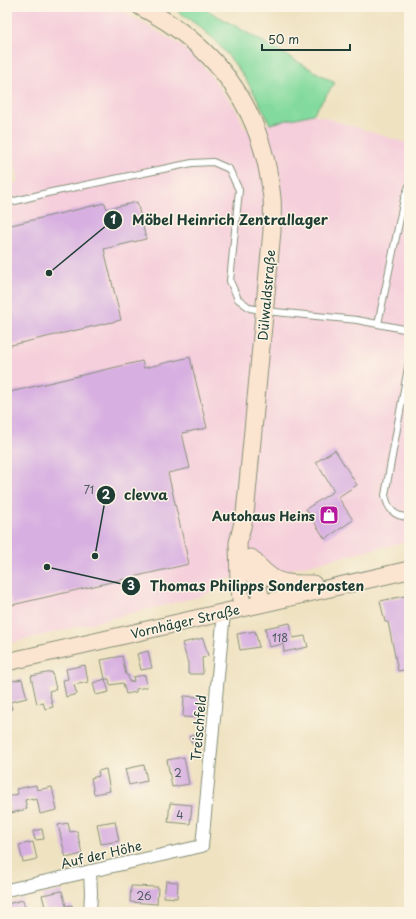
<svg xmlns="http://www.w3.org/2000/svg" width="416" height="919" font-family="'Playpen Sans',sans-serif">
	<rect width="100%" height="100%" fill="#fcf5e5"/>
	<filter id="ink" filterUnits="userSpaceOnUse"><feTurbulence type="fractalNoise" baseFrequency=".025" numOctaves="2"/><feDisplacementMap in="SourceGraphic" scale="8" xChannelSelector="R" yChannelSelector="G"/><feConvolveMatrix kernelMatrix="1 2 1 2 8 2 1 2 1" color-interpolation-filters="sRGB"/></filter>
	<filter id="wash" filterUnits="userSpaceOnUse"><feTurbulence type="fractalNoise" baseFrequency=".012" numOctaves="4" result="noise"/><feDisplacementMap in="SourceGraphic" scale="16" xChannelSelector="R" yChannelSelector="G"/><feGaussianBlur stdDeviation="0.9" result="paint"/><feColorMatrix in="noise" values="0 0 0 0 0 0 0 0 0 0 0 0 0 0 0 0 0 1.4 0 .05"/><feComposite in="paint" operator="in"/></filter>
	<g filter="url(#wash)">
		<rect width="100%" height="100%" fill="#efe2c1"/>
		<path fill="#f5cfdb" d="M7,7H105L122,11L179,44L202,64L237,111L245,129L313,114L409,144V541L287,570L224,579L223,588L198,597L7,644V185L19,182L7,126Z"/>
		<path fill="#83da9e" stroke="#518c69" d="M172,7H202L335,83L313,114L270,124C253,87 231,53 200,27C191,20 181,14 172,7Z"/>
		<g id="blocks">
			<path fill="#d7afe1" d="M137,202L146,239L104,249L121,320L7,346V226L105,203L107,209Z
				M190,357L207,428L182,433L190,468L168,473L189,564L12,605L7,585V381L10,392L142,361L144,368Z
				M335,450L357,485L338,497L353,520L325,539L306,509L334,491L316,462Z
				M409,595V669L398,671L388,622H385L380,601Z
				M290,623L293,638L305,636L308,647L284,652L283,644L269,647L265,628Z
				M255,631L259,647L240,650L237,634Z
				M203,638L208,656L202,658L203,674H188V663L182,643Z
				M148,651L152,668L141,670L137,654Z
				M122,656L126,675H128L129,682L134,681L133,677L145,675L147,687L136,689V692L126,694L123,683L110,685L109,679H105L101,660Z
				M85,665L88,682L74,685L77,694L66,697L63,680L68,679L66,669Z
				M52,672L56,689L49,691L53,707L45,709L43,702L37,704L31,676Z
				M22,679L27,698L10,702L12,709L7,710V682Z
				M105,679L109,692L96,695L93,683Z
				M184,696L202,697L201,718L183,717Z
				M197,734L200,741L193,745L189,737Z
				M184,757L189,784L172,787L167,760Z
				M144,765L147,781L129,785L125,769Z
				M106,769L110,791L94,794L91,778L99,776L98,771Z
				M36,785L37,790L52,787L57,810L40,814L37,799L32,800V798L25,800L27,809L11,813L7,797L18,794L16,789Z
				M170,803L192,805L190,824L168,822Z
				M115,821L119,841L101,844L97,824Z
				M68,823L70,832L77,831L82,854L66,858L58,825Z
				M42,829L44,839L35,840L33,831Z
				M33,842L37,859L23,862L19,845Z
				M166,881L178,882L177,898L164,897Z
				M131,886L158,887L157,904L130,902Z
				M62,891L66,906L72,905L73,912H59L58,908L46,911L42,895Z
				M23,900L26,912H7V904Z"/>
		</g>
	</g>
	<g filter="url(#ink)">
		<use href="#blocks" fill-opacity="0" stroke="#87907a" stroke-width="1"/>
		<g fill="none" stroke-linecap="round" stroke-linejoin="round">
			<g stroke="#87907a" stroke-width="8">
				<path id="lane" d="M7,203L47,193L192,163L213,162L229,169L239,190L230,281L238,299L250,308L265,311L357,320L409,330
					M378,324L404,199L409,186
					M409,362L385,495C388,509 394,517 409,517"/>
			</g>
			<g stroke="#87907a" stroke-width="14">
				<path id="street" d="M90,871L91,893L90,912
					M7,890L202,846L224,612"/>
			</g>
			<g stroke="#87907a" stroke-width="19">
				<path id="secondary" d="M141,7C219,47 263,110 272,198C273,208 272,220 272,231L245,514L238,543L239,583L242,608
					M251,558C274,584 280,584 313,584
					M251,559L262,603
					M7,662L409,570"/>
			</g>
			<use href="#lane" stroke="#fff" stroke-width="6"/>
			<use href="#street" stroke="#fff" stroke-width="12"/>
			<use href="#secondary" stroke="#fce5d0" stroke-width="17"/>
		</g>
	</g>
	<defs>
		<g id="shop-square" transform="scale(1)"><rect x="-9" y="-9" width="18" height="18" rx="4" fill="#b5179e" stroke="#fcf5e5"/><path d="M-5-2.5h2.3a2.7 3.5 0 0 1 5.4 0H5L5.5 6h-11ZM-1.5-2.5h3a1.5 2.3 0 0 0-3 0Z" fill="#fff"/></g>
	</defs>
	<g fill-rule="evenodd">
		<use href="#shop-square" x="329" y="515"/>
	</g>
	<g text-anchor="middle" dominant-baseline="central" stroke-width="3" stroke-linejoin="round" paint-order="stroke">
		<g font-size="11" fill="#4d5a5f">
			<text x="89" y="489">71</text>
			<text x="280" y="637">118</text>
			<text x="178" y="772">2</text>
			<text x="180" y="814">4</text>
			<text x="144" y="895">26</text>
		</g>
		<g font-size="13" fill="#1f3d34" stroke="#fcf5e5">
			<text transform="translate(266 295) rotate(-85)">Dülwaldstraße</text>
			<text transform="translate(185 621) rotate(-13)">Vornhäger Straße</text>
			<text transform="translate(198 728) rotate(-85)">Treischfeld</text>
			<text transform="translate(101 854) rotate(-13)">Auf der Höhe</text>
		</g>
		<g font-size="13" font-weight="bold" fill="#1f3d34" stroke="#fcf5e5" text-anchor="end">
			<text x="315" y="515">Autohaus Heins</text>
		</g>
	</g>
	<path fill="none" stroke="#1f3d34" stroke-width="1.5" d="M49 273L113 220M95 556L106 495M47 567L131 586"/>
	<g fill="#1f3d34" stroke="#fcf5e5" stroke-width="1.5">
		<circle cx="49" cy="273" r="4"/>
		<circle cx="95" cy="556" r="4"/>
		<circle cx="47" cy="567" r="4"/>
		<circle cx="113" cy="220" r="10"/>
		<circle cx="106" cy="495" r="10"/>
		<circle cx="131" cy="586" r="10"/>
	</g>
	<g font-size="12" text-anchor="middle" font-weight="bold" fill="#fff">
		<text x="113" y="224">1</text>
		<text x="106" y="499">2</text>
		<text x="131" y="590">3</text>
	</g>
	<g font-size="14" text-anchor="middle" font-weight="bold" fill="#1f3d34" stroke="#fcf5e5" stroke-width="3" stroke-linejoin="round" paint-order="stroke">
		<text x="230" y="225">Möbel Heinrich Zentrallager</text>
		<text x="146" y="500">clevva</text>
		<text x="257" y="591">Thomas Philipps Sonderposten</text>
	</g>
	<rect width="416" height="919" fill="none" stroke="#fcf5e5" stroke-width="24"/>
	<path d="M262 44v6h88v-6" fill="none" stroke="#1f3d34" stroke-width="2"/>
	<text x="268" y="44" font-size="12" fill="#1f3d34" stroke="#fcf5e5" stroke-width="3" paint-order="stroke">50 m</text>
</svg>
